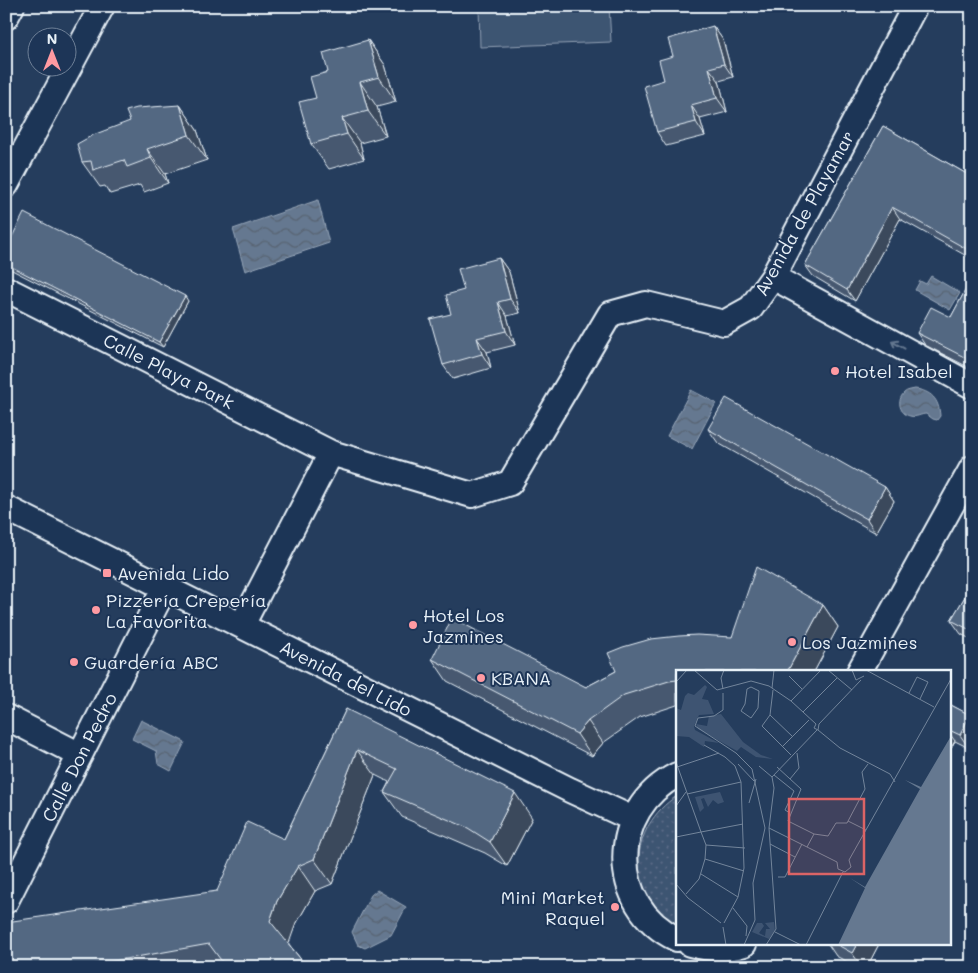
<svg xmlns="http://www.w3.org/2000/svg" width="978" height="973" font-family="Mali,sans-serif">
	<defs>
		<pattern id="garden-dots" width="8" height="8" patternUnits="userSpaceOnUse" patternTransform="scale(1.25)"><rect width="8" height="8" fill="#3e5472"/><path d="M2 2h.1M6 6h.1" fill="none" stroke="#5a6d87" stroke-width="1.8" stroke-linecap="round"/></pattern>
		<pattern id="water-waves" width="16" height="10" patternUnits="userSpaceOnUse" patternTransform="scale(1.25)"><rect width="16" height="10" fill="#657890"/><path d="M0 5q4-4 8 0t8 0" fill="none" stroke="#576270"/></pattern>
	</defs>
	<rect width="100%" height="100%" fill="#253d5d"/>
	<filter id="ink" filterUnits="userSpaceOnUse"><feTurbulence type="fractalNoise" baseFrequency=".02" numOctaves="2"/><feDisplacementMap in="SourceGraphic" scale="10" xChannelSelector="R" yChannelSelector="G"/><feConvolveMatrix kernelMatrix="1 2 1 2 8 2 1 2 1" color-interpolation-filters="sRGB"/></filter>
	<g filter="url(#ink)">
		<path fill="url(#garden-dots)" stroke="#93a2b5" d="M677,796V924C623,895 629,826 677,796Z"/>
		<path fill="#3e5472" stroke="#93a2b5" d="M479,6H609L611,42L480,47Z"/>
		<path fill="url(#water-waves)" stroke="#99a8ba" d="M318,200L329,243L245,271L233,229Z
			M931,276L960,293L950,310L915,290L920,281L926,284Z
			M915,389C931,391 939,399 940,416L937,420L933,419L926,414C921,414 916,418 910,416C900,414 896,401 904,393C907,390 911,390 915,389Z
			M691,390L716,403L692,449L667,436Z
			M141,720L185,742L171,771L158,764L156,751L132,739Z
			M377,890L406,907L391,935L365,948L358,945L352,932L371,895Z"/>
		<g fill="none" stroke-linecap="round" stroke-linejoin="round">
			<g stroke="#e8f1f8" stroke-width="28">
				<path id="minor" d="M6,17L12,6
					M6,185L102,6
					M773,277L972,386
					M6,289L331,453
					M6,508L570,790L633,819
					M242,625L331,453L472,495L510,483L610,314L646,304L724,323L751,308L773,277L915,6
					M859,672L972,468
					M6,717L80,755
					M677,775C609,809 607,906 677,939
					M6,901L165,587
					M690,944C708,949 726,950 744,944"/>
			</g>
			<use href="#minor" stroke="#1d3557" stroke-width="24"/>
		</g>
		<path fill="#475970" stroke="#e8f1f8" d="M713,26L723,40L733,77L719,81L727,112L700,119L705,136L666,146L657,132L664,80L673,56Z
			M368,40L385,65L396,102L377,107L386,136L360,143L364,159L329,169L311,144L316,98L328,72Z
			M180,105L197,130L207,160L165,174L168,183L144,192L140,185L110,194L105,186L100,187L82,162Z
			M883,126L972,177V259L900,219L855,301L813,276L805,265Z
			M6,249L188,301L163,347L6,267Z
			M499,258L509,272L520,313L507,316L515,345L487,352L491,368L453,379L443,365L464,290Z
			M972,278V369L925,345L917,333L951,317Z
			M708,429L885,487L894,501L876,533L718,443Z
			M972,585V640L961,634L951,620Z
			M823,605L838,627L814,672H677V705L640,717L603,743L592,756L447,681L432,659L586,687L616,671L732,637Z
			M949,704L970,715L972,717V742L969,748L955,741L949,751Z
			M346,709L532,818L507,866L485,853L402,817L384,792L389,782L375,775L332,884L315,891L295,926L288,943L307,967H6L217,891L284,839Z
			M828,944H879L867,967H857L836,956Z"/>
		<path fill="#3a485b" stroke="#e8f1f8" d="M713,26L723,40L733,77L724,64Z
			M368,40L385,65L396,102L379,77Z
			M709,68L719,81L727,112L717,98Z
			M360,82L377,107L386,136L368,111Z
			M180,105L197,130L207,160L189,135Z
			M691,105L700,119L705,136L696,122Z
			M342,118L360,143L364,159L347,134Z
			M147,149L165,174L168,183L151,158Z
			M892,207L900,219L855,301L847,290Z
			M499,258L509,272L520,313L510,299Z
			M185,296L188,301L163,347L159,342Z
			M498,302L507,316L515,345L506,331Z
			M477,338L487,352L491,368L482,354Z
			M885,487L894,501L876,533L867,519Z
			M823,605L838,627L814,672H787Z
			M970,715L972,717V742L969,748L960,735Z
			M588,721L603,743L592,756L577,734Z
			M949,733L955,741L949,751Z
			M357,750L375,775L332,884L314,859Z
			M515,793L532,818L507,866L490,842Z
			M298,866L315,891L295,926L288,946L270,921L277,901Z
			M857,944H879L867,967H862L852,953Z"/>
		<path fill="#536782" stroke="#e8f1f8" d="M713,26L724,64L709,68L717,98L691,105L696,122L657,132L644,86L664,80L659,60L673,56L668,39Z
			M368,40L379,77L360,82L368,111L342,118L347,134L311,144L299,102L316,98L310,77L328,72L323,53Z
			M180,105L189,135L147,149L151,158L127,167L124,160L93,170L91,161L82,162L77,144L93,135L130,121L126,111L137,108Z
			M883,126L972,177V252L892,207L847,290L805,265Z
			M24,213L185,296L159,342L6,264V249Z
			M499,258L510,299L498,302L506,331L477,338L482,354L443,365L430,319L451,314L446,295L464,290L458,269Z
			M972,278V361L917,333L931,307L951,317Z
			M726,398L885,487L867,519L708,429Z
			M756,567L823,605L787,672H677V680L669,681L624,695L588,721L577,734L432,659L452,618L586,687L616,671L608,653L623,647L651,639L679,636L697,635L732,637Z
			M972,585V631L951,620Z
			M949,704L970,715L960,735L949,730Z
			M346,709L515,793L490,842L468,828L384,792L397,769L357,750L314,859L298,866L277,901L270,921L307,967H226L209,944L80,967H6V937H9L6,922L217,891L247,822L284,839Z
			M836,944H857L852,953Z"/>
		<defs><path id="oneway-shaft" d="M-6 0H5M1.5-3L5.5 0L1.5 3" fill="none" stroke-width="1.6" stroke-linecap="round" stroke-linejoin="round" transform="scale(1.25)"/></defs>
		<use stroke="#64778f" href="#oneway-shaft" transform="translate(898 345) rotate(-151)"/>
	</g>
	<g fill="#ff9aa2" stroke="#1d3557" stroke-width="2">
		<circle cx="835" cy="371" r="5"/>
		<rect x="102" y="568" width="10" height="10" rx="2.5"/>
		<circle cx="96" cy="610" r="5"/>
		<circle cx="413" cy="625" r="5"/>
		<circle cx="792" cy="642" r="5"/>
		<circle cx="74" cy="662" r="5"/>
		<circle cx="481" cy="678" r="5"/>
		<circle cx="615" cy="907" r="5"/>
	</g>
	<g text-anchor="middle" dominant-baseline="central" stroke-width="4" stroke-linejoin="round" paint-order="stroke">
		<g font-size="18" fill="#e8f1f8" stroke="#1d3557">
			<text transform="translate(804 213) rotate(-61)">Avenida de Playamar</text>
			<text transform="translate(169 371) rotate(27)">Calle Playa Park</text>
			<text transform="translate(346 678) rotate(27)">Avenida del Lido</text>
			<text transform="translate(79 757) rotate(-63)">Calle Don Pedro</text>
		</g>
		<g font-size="18" fill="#e8f1f8" stroke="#1d3557" text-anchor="start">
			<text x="845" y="371">Hotel Isabel</text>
			<text x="117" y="573">Avenida Lido</text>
			<text x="106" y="600">Pizzería Crepería<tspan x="106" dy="21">La Favorita</tspan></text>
			<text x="423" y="615">Hotel Los<tspan x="423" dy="21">Jazmines</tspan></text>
			<text x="802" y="642">Los Jazmines</text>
			<text x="84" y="662">Guardería ABC</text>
			<text x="491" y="678">KBANA</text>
			<text x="605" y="897" text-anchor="end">Mini Market<tspan x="605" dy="21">Raquel</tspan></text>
		</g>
	</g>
	<g transform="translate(676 670)">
		<rect width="275" height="275" fill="#253d5d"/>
		<path d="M44,122L48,132L42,134L37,130L32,137L28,128L25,129L28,138L24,142L19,127ZM98,252L99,261L93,269L76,262L81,253H86L88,256L83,263L89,266L90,259H94L89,253Z" fill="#3e5472"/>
		<path d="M29,15L31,17L26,29L32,30L38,44L23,45L18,56L19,60L43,73L29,71L28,77L13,67L0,66V38L5,40L9,26L12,23L18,25ZM45,44L67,72L85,85L97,89L80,87L65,77L61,81L22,59L20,54L31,56L33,46Z" fill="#3e5472"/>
		<path d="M275,66V275H162L189,218L174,208L189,217L244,119L229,110L245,117Z" fill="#657890"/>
		<path fill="none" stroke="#73859b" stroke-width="1" d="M18,0L41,20L75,11L93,16L115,31L140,54M152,0L176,20M176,0L180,10L188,6M190,0L258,37M113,6L126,19M0,12L11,0M75,17L83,21L82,38L75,48L65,41L69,34L71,19ZM96,18L98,0M47,19L45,8L48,0M97,20L94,45L86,56L115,85M47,23V40L38,46L22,48L19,56L60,83L76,99L89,158L77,213L79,250L68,275M233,23L241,7L252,12L244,29M115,31L145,0M127,42L161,8M94,45L117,67M140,54L138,58L142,60L143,54L185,10M142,60L164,78L214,104L219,112M28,75L49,87L59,96L65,112L68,198L62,227L48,253M107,76L133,50M0,92L25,162L0,167M62,94L78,111M83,96L96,107L98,118L93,158L100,259L90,275M1,97L43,83M101,97L125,119L112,151L138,164M98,105L118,121L109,140L114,143M96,107L141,60M114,109L123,98L121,83M11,124L65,112M73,133L80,109M0,136L10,122M172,151L190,160M93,158L161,192M94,174L119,187M30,175L69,178M131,177L138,164L152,166L160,153H171L189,119L186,102L192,94M29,189L68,201M173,190L275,9M161,192L162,199L169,202L175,197L173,190M25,204L62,227M102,207H109L126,174M0,214L12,228L45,253M10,224L23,209L29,189L30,175L25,162L67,154M57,238L71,256L70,266M47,257L50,275M99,262L125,275M130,275L167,202"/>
		<path fill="#db6466" fill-opacity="0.15" stroke="#db6466" stroke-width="2.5" d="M113,129H188V204H113Z"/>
		<rect width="275" height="275" fill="none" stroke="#e8f1f8" stroke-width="2.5"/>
	</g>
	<rect width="978" height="973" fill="none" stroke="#1d3557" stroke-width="25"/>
	<rect x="12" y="12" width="953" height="948" fill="none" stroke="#e8f1f8" stroke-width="2" filter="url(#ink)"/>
	<g transform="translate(52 52)"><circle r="24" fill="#1d3557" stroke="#6e8097"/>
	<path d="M0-4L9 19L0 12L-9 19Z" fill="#ff9aa2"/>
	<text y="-8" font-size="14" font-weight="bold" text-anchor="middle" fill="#e8f1f8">N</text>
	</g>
</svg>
